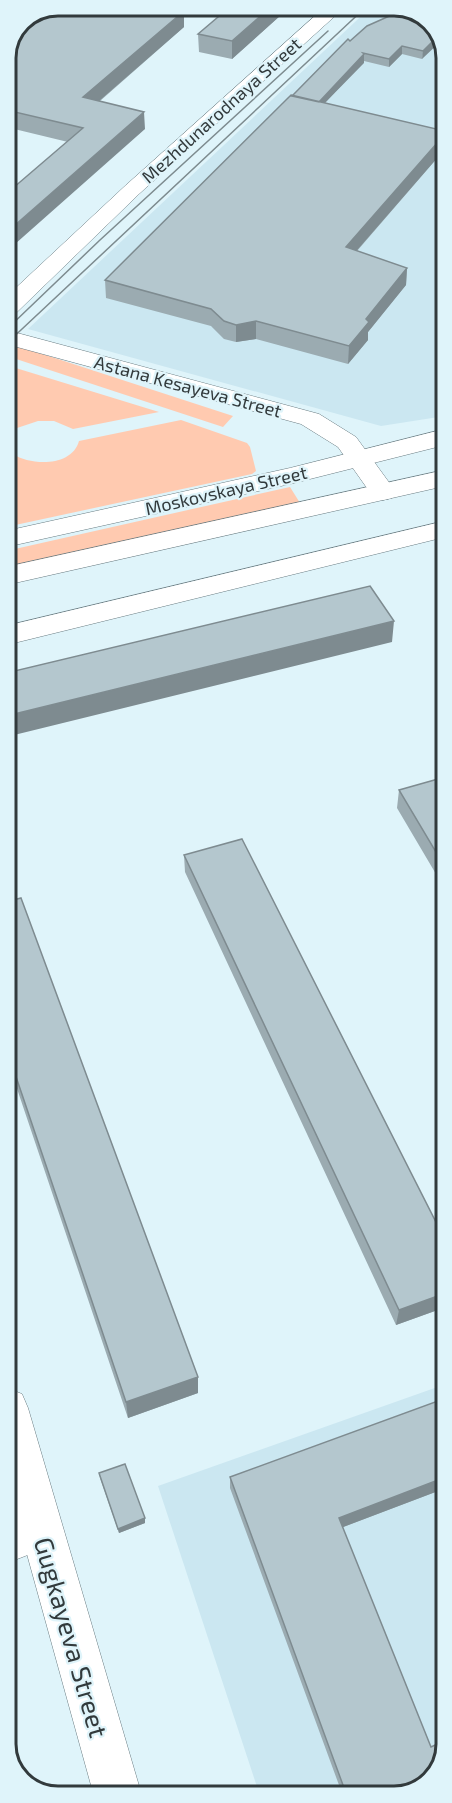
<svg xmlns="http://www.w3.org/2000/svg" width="452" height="1803" font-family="'Exo 2',sans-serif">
	<rect width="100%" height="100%" fill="#dff4fa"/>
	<path fill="#cbe7f1" d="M372,6H400L430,21L445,49V416L381,426L28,329Z
		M446,1384V1745L433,1779L403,1796H260L158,1486Z"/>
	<path fill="#ffcab0" d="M18,346L233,416L223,427L7,356Z
		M6,365L159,412L73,429L54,421H38L17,428L6,441Z
		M181,420L247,443L250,447L256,471L252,474L6,527V455L13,454C31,466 72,467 79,441Z
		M290,487L300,503L6,568V551Z"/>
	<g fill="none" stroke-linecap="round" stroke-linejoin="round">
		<g stroke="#6a7c82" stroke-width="1">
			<path id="minor" d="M445,521V537L6,645V626Z
				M41,1507L56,1514L63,1529L56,1544L7,1563V1519Z"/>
		</g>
		<g stroke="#6a7c82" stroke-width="1">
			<path id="tertiary" d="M326,6H346L139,194L14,315L6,317V297L125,186Z
				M6,330L319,414L356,437L396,492L392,498L383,500L374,498L338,447L301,424L6,344Z
				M7,1388L22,1394L28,1408L142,1796H94L7,1482Z"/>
		</g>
		<g stroke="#6a7c82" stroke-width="1">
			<path id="trunk" d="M445,429V445L290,484L6,547V531L290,468Z
				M445,470V486L6,585V567Z"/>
		</g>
		<use href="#minor" fill="#fff" fill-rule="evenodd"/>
		<use href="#tertiary" fill="#fff" fill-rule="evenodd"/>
		<use href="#trunk" fill="#fff" fill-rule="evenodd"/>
		<path stroke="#7d8b8f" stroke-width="1.5" d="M6,330L100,240L328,31
			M6,344L367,6"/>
	</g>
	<path fill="#9babb1" d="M231,6H291L232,59L199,52L198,34Z
		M184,11V27L100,101L145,129L68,142L6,127V58Z
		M430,21L422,59L402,54L389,67L364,61L325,103L445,149L357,251L407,268L406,285L368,332V340L348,364L256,339L236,342L224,339L211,326L106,298L105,280L292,96L350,41Z
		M445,777L446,891L397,808L399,790Z
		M184,855L446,1242V1307L396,1325L185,872Z
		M6,902L198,1393L128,1418L7,1059Z
		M99,1473L145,1518V1523L119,1533L100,1478Z
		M230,1477L446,1488L343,1527L403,1796H343L230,1488Z"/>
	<path fill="#7e8b90" d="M272,6H291L232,59V41Z
		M184,11V27L84,114L83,97Z
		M438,36L441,41L422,59L423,51Z
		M402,46V54L389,67V59Z
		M364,54V63L316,112V104Z
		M144,112L145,129L6,252V233Z
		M445,134V149L345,264L346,247Z
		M407,268L406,285L368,332V340L348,364L349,346L366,319Z
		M256,321V339L236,342V325Z
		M394,621L392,642L6,737V716Z
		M446,1293V1307L396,1325L399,1310Z
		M198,1377V1393L128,1418L126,1402Z
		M446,1477V1488L338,1529L339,1518Z
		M145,1518V1523L119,1533L118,1529Z"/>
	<path fill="#b4c7ce" stroke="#7e8b90" stroke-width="1.5" d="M58,6H161L184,11L83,97L144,112L6,233V194L83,128L6,110V58L22,21Z
		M231,6H272L232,41L198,34Z
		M405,9L430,21L438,36L423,51L402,46L389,59L363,53L364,54L319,102L292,96L348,39L350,41L367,26Z
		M291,95L445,131V134L346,247L407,268L366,319L369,322L349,346L256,321L236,325L224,321L211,309L105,280Z
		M370,586L394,621L6,716V673Z
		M445,777L446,869L399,790Z
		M242,839L446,1242V1293L399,1310L184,855Z
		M21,898L198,1377L126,1402L7,1050L6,902Z
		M446,1398V1477L339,1518L431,1747L446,1740V1745L433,1779L403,1796H347L230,1477Z
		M125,1464L145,1518L118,1529L99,1473Z"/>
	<g text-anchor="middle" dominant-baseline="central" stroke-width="4.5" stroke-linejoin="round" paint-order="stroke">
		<g font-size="18" fill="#323a3c" stroke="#dff4fa">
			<text transform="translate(221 110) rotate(-42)">Mezhdunarodnaya Street</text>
			<text transform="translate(188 386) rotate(15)">Astana Kesayeva Street</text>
			<text transform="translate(226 490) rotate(-13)">Moskovskaya Street</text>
		</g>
		<g font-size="26" fill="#323a3c" stroke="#dff4fa">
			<text transform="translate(72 1637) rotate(74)">Gugkayeva Street</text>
		</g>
	</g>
	<path d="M0 0H452V1803H0ZM58 16H394A42 42 0 0 1 436 58V1744A42 42 0 0 1 394 1786H58A42 42 0 0 1 16 1744V58A42 42 0 0 1 58 16Z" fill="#dff4fa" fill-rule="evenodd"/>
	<path fill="none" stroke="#323a3c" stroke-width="3" d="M58 16H394A42 42 0 0 1 436 58V1744A42 42 0 0 1 394 1786H58A42 42 0 0 1 16 1744V58A42 42 0 0 1 58 16Z"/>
</svg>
